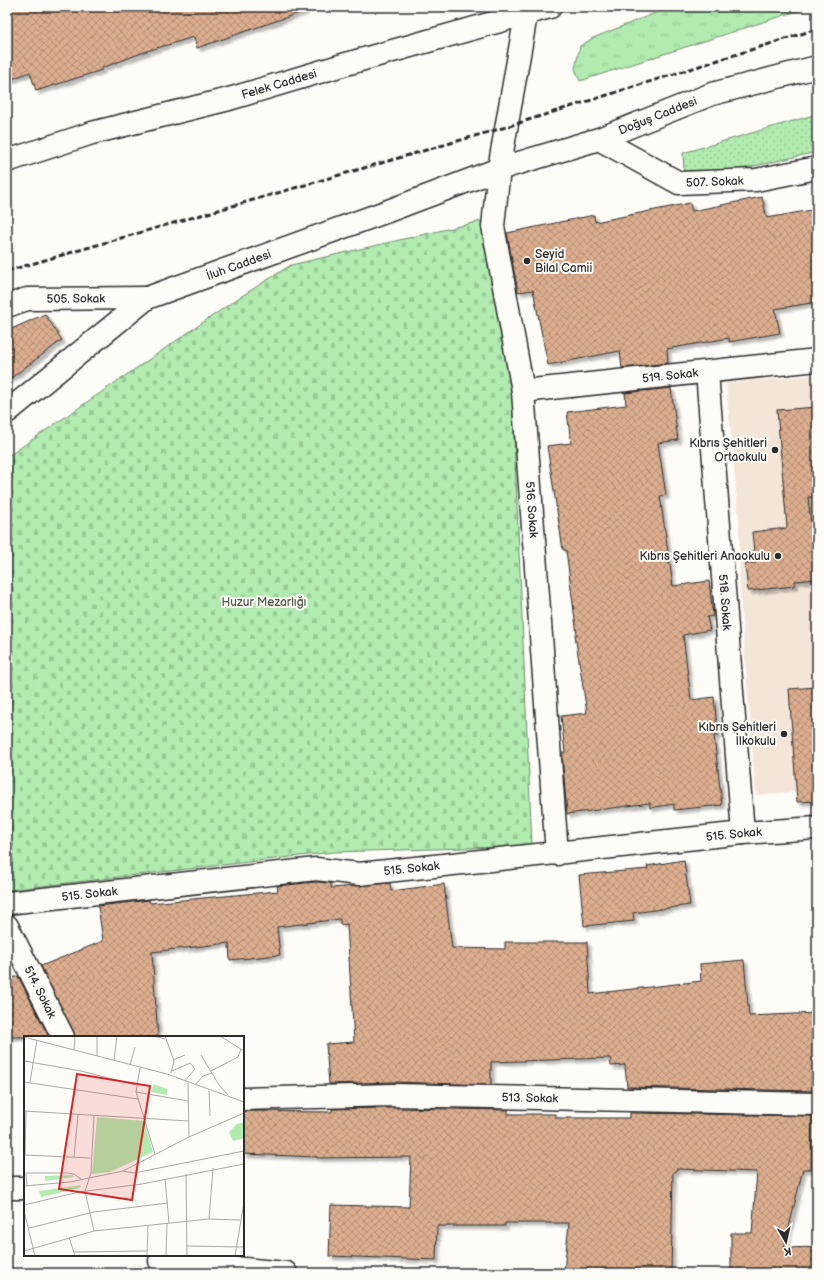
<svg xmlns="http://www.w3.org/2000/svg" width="824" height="1280" font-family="'Balsamiq Sans',sans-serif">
	<defs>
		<pattern id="grass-tufts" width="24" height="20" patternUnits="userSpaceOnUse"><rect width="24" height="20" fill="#b1ebaf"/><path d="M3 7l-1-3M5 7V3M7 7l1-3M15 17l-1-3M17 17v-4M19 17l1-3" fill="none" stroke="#98ca97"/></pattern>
		<pattern id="cemetery-stones" width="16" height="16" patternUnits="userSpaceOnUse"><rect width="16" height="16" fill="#b1ebaf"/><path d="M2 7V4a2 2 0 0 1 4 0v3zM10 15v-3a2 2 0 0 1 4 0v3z" fill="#98ca97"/></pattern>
		<pattern id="park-dots" width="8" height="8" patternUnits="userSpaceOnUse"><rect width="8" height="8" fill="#b1ebaf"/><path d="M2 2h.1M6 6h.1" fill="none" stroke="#98ca97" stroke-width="1.8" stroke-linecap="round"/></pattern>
		<pattern id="building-cross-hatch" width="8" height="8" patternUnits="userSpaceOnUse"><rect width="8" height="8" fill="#dcae8e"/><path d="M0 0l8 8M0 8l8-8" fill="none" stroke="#b38e74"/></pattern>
		<filter id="shadow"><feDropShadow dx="3.5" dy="3.5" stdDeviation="1" flood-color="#0004"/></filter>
	</defs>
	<rect width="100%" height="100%" fill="#fdfcf7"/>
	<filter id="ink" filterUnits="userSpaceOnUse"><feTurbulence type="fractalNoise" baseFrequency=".025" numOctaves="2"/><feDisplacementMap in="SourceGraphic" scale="8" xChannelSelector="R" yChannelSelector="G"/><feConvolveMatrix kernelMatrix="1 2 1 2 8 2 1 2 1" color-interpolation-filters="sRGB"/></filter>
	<g filter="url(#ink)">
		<path fill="#f3e5d8" d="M817,375V790L756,795L740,595L739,522L726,383Z"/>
		<path fill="url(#grass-tufts)" stroke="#6e8b6d" d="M670,7H810L580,81L575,69L580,46L593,38Z"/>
		<path fill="url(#cemetery-stones)" stroke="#6e8b6d" d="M486,220L512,391L532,846L334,852L8,890L7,457L237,299L291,265Z"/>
		<path fill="url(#park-dots)" stroke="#6e8b6d" d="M817,114V152L719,174L684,171L683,153Z"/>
		<path fill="url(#building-cross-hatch)" stroke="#2b2b2b" filter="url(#shadow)" d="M7,7H304L305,11L197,48L194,37L147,51L102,68V70L36,91L30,72L7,81Z
			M762,197L767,218L817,209V302L775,309L780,333L729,342V338L667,349L668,363L622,368L620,351L548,365L533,290L518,292L507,233L594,215L595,222L690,203L692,211Z
			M45,314L62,340L7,381V331Z
			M671,388L678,440L658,443L666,495L660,496L673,586L709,581L713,616L707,617L710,630L683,635L691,700L714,697L718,736H714L722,805L674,810V804L650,808V803L567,814L562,753H565L561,716L587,713L575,635H577L566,550H563L547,446L571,443L567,412L626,405L625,393Z
			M817,407V497H808L817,579L795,581L794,586L748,591L745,564L755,563L752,532L787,528L777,410Z
			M817,687V801L797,802L789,689Z
			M684,860L690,905L633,913L634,921L584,926L579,875L648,869L647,866Z
			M316,882L331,883V888L390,883L391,891L444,884L452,948L505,949V942H587L590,994L701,981L700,964L744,960L749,1016L817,1013V1077H812V1091L627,1087L625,1065L611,1066L610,1058L491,1062V1085L393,1082L329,1084L326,1044L354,1042L347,924L340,925V919L277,927L280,955L230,960L229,943L152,952L158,1037H75L41,966L103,941L98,906L149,900L150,903L278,891L277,886Z
			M18,976L49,1037H7V980Z
			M393,1108L508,1110V1114H556V1118H630V1113L812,1116L811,1169H803L784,1248L817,1247V1273H731V1233H752L757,1172L676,1169V1172H673L671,1273H584L564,1271L569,1223H505V1226H437L436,1260L329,1256L331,1205L409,1207L411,1157L317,1158V1157L243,1154V1111L332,1112V1109Z"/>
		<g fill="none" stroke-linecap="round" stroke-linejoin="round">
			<g stroke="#2b2b2b" stroke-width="25">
				<g id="street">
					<path id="s1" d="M599,139L679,183L756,180L817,168"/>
					<path id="s2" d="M499,169L493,226L523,391L557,854"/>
					<path id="s3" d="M7,306L27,299L147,298"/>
					<path id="s4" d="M707,372L743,833"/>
					<path id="s5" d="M523,391L817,360"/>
					<path id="s6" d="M7,903L316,869L359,874L743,833L817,828"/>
					<path id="s7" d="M7,926L63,1037"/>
					<path id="s8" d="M243,1099L393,1095L817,1104"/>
					<path d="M7,1188H25"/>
					<path d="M160,1261L286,1273"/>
				</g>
			</g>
			<g stroke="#2b2b2b" stroke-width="25">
				<g id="secondary">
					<path id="s9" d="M7,161L92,133L229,99L346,64L550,7"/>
					<path d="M499,169L526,15"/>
					<path id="s10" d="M7,412L147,298L388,211L499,169L599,139L712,94L817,67"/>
				</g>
			</g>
			<use href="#street" stroke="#fdfcf7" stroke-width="22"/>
			<use href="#secondary" stroke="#fdfcf7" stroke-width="22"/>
			<path stroke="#2b2b2b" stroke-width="3" stroke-dasharray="6 3" stroke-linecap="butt" d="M7,271L506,127L817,29"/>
		</g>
	</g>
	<g fill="#2b2b2b" stroke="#fdfcf7" stroke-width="1.5">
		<circle cx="527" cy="261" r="4"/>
		<circle cx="775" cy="450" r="4"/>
		<circle cx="778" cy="556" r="4"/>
		<circle cx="784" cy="734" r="4"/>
	</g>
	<g text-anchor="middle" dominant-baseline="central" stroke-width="4" stroke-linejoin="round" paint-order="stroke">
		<g font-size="12" fill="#2b2b2b" stroke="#fdfcf7">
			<text stroke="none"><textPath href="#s9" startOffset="283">Felek Caddesi</textPath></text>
			<text stroke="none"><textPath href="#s10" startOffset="723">Doğuş Caddesi</textPath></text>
			<text stroke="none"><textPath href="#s1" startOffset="127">507. Sokak</textPath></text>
			<text stroke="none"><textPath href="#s10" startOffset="278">İluh Caddesi</textPath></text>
			<text stroke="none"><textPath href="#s3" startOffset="70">505. Sokak</textPath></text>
			<text stroke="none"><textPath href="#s5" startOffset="148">519. Sokak</textPath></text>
			<text stroke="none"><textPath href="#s2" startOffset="344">516. Sokak</textPath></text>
			<text stroke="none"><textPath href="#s4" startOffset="231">518. Sokak</textPath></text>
			<text stroke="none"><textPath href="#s6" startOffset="731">515. Sokak</textPath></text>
			<text stroke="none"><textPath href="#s6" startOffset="407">515. Sokak</textPath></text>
			<text stroke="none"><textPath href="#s6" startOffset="83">515. Sokak</textPath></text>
			<text stroke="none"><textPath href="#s7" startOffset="74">514. Sokak</textPath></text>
			<text stroke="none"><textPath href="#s8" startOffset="287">513. Sokak</textPath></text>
		</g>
		<g font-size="12" fill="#2b2b2b" stroke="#fdfcf7" text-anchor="end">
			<text x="535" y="254" text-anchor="start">Seyid<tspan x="535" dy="14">Bilal Camii</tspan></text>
			<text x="767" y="443">Kıbrıs Şehitleri<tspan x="767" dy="14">Ortaokulu</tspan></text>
			<text x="770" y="556">Kıbrıs Şehitleri Anaokulu</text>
			<text x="776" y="727">Kıbrıs Şehitleri<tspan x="776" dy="14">İlkokulu</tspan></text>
		</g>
		<g font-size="12" fill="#4c5b4c" stroke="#fdfcf7">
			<text x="264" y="602">Huzur Mezarlığı</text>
		</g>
	</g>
	<g transform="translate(24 1036)">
		<rect width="220" height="220" fill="#fdfcf7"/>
		<path d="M57,149L56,152L17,161L15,155Z" fill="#b1ebaf"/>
		<path d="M73,81L120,85L129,116L86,136L68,138Z" fill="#b1ebaf"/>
		<path d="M49,139V141L21,145V140Z" fill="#b1ebaf"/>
		<path d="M130,48L143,53V59L127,56ZM220,86V102L209,105L205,96L213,88Z" fill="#b1ebaf"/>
		<path fill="none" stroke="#a9a8a5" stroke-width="1" d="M73,0V20M129,0L141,3M141,0L150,25L147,37M196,0L220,15M0,1L143,38L220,66M50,14L51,0M177,19L195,49L204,59M90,24L93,0M149,24L161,19M0,25L57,35L112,49M106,29L111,11M116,32L112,56L131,118M148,35L166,27L171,33L161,45M187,35L214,21L217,13M0,46L114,63M6,46L13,4M164,47L165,101M171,49L179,40L188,37M185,55L186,80M112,56L164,65M0,75L164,85M0,119L67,122M1,119L2,75M50,121L54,79M99,135L110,137L220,115M0,137H43L50,138L57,143M2,138L3,150M162,138L163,220M141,143L145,187M0,150L46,146L99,135L165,101L220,77M0,169L55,156L118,148L220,128M0,175L11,220M185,183L189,132M5,192L70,176L144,167M70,195L61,155L67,137L70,80M45,201L51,220M163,210L220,211M0,215L70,195L185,183L216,184M50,216L123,215M123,220L124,190M142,220L143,187M211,220L220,166"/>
		<path fill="#d62828" fill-opacity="0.15" stroke="#d62828" stroke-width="2" d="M53,38L126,50L108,164L35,153Z"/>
		<rect width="220" height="220" fill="none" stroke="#2b2b2b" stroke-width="2"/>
	</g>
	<rect width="824" height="1280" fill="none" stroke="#fdfcf7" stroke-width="24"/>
	<rect x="12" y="12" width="800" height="1256" fill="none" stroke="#2b2b2b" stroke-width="1.5" filter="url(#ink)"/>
	<g transform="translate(786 1242) rotate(171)" stroke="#fdfcf7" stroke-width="3" paint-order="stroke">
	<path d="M0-3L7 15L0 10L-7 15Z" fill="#2b2b2b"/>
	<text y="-6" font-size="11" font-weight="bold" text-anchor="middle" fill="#2b2b2b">K</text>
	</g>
</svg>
